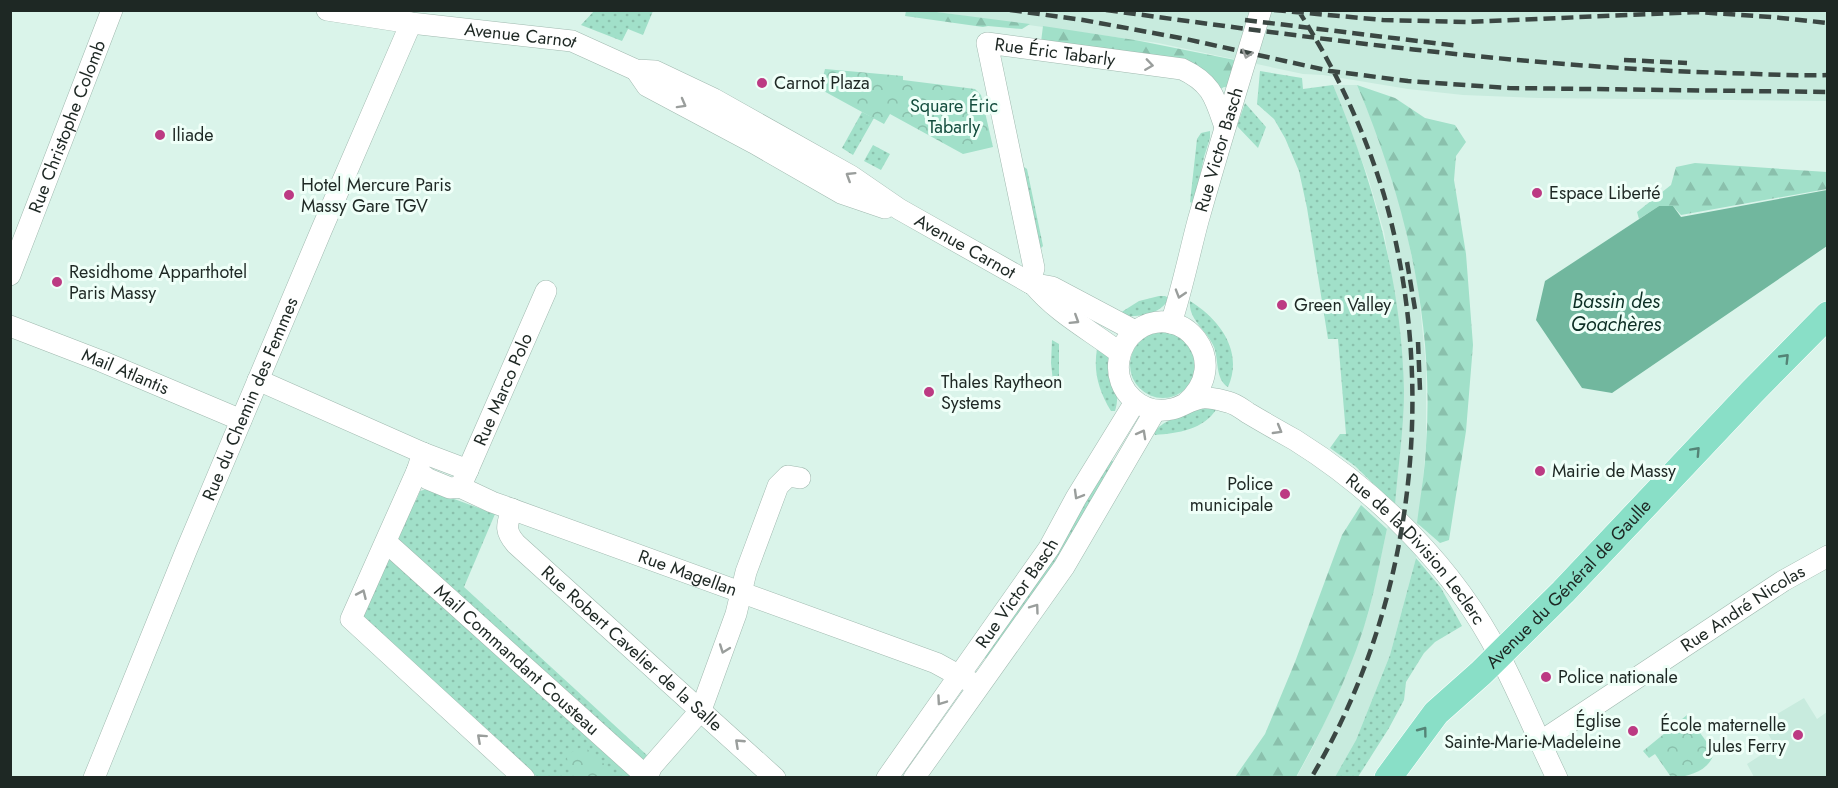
<svg xmlns="http://www.w3.org/2000/svg" width="1838" height="788" font-family="Jost,sans-serif">
	<defs>
		<pattern id="grass-dots" width="8" height="8" patternUnits="userSpaceOnUse" patternTransform="scale(1.5)"><rect width="8" height="8" fill="#a1e0c9"/><path d="M2 2h.1M6 6h.1" fill="none" stroke="#8ac0ac" stroke-width="1.8" stroke-linecap="round"/></pattern>
		<pattern id="forest-firs" width="22" height="20" patternUnits="userSpaceOnUse" patternTransform="scale(1.5)"><rect width="22" height="20" fill="#a1e0c9"/><path d="M5 1l3.5 6h-7zM16 11l3.5 6h-7z" fill="#8ac0ac"/></pattern>
		<pattern id="park-crowns" width="20" height="18" patternUnits="userSpaceOnUse" patternTransform="scale(1.5)"><rect width="20" height="18" fill="#a1e0c9"/><path d="M2 6a3 3 0 1 1 6 0M12 15a3 3 0 1 1 6 0" fill="none" stroke="#8ac0ac"/></pattern>
	</defs>
	<rect width="100%" height="100%" fill="#daf4ea"/>
	<path fill="#c8ebde" d="M929,11H1827V101L1539,98L1463,95L1408,89L1323,75L1303,74L1158,43Z
		M1333,85H1357L1378,136L1401,206L1418,286L1426,366V445L1416,558L1390,655L1356,740L1335,777L1296,778L1313,747L1348,671L1369,611L1387,529L1395,505L1397,309L1384,232L1368,177Z
		M1804,698L1817,719L1827,712V777H1754L1747,764L1775,746L1762,723Z"/>
	<path fill="url(#grass-dots)" d="M594,11V10L653,11L643,35L628,29L622,41L581,25Z
		M1260,71L1302,78L1303,89L1333,85C1374,182 1402,285 1404,391C1404,428 1398,467 1395,505L1355,466L1330,448L1340,434H1346L1338,339H1328L1307,208L1299,171L1285,138L1274,119L1257,104Z
		M1245,103L1266,127L1258,148L1237,126Z
		M862,112L874,118L853,155L842,148Z
		M1210,131V138L1204,157L1195,201L1192,203L1190,202L1197,139L1201,133Z
		M873,145L890,154L881,170L864,161Z
		M1021,165L1027,169L1043,246L1039,250Z
		M1159,296H1165L1169,298C1161,315 1139,317 1122,316L1120,313L1139,301Z
		M1190,301C1219,319 1244,351 1228,387C1215,379 1219,360 1214,347C1207,330 1188,320 1190,301Z
		M1130 365a33 33 0 1 1 66 0a33 33 0 1 1-66 0Z
		M1052,340L1059,344V380L1053,382L1051,363Z
		M1097,349L1109,356C1113,374 1121,393 1115,411H1111C1099,391 1093,372 1097,349Z
		M1199,408H1217C1204,430 1178,433 1155,435L1154,433C1160,421 1186,414 1199,408Z
		M1109,459L1116,463L1064,553L988,660L982,656Z
		M427,489L495,514L464,587L649,757L639,777H537L360,616L411,501H416L420,491Z
		M1416,558L1441,588L1462,626L1435,642L1424,653L1406,682L1404,700L1389,728L1358,777H1335L1356,740L1390,655Z"/>
	<path fill="url(#forest-firs)" d="M906,11H929L1030,24L1022,29L988,26L983,27L905,16Z
		M1043,26L1135,40L1235,60L1230,88L1224,87L1217,91L1212,80L1041,42Z
		M1357,85L1395,98L1425,118L1455,125L1466,142L1456,156L1454,180L1466,254L1473,345L1466,431L1449,540L1440,543L1417,523C1420,498 1425,472 1426,446C1435,322 1405,199 1357,85Z
		M1695,163L1827,172V189L1681,215L1673,206H1659L1639,219L1637,212L1671,185L1676,167Z
		M1361,505L1387,529C1381,556 1376,584 1369,610C1353,668 1325,725 1296,777H1235L1265,734L1295,662L1342,535Z"/>
	<path fill="url(#park-crowns)" d="M825,69L903,76V80L975,89L981,95L993,147L963,154L890,114L884,124L820,89Z
		M1687,715L1714,752C1711,770 1688,778 1671,777L1655,754L1649,758L1643,751Z
		M584,746L586,748L619,777H577L567,759L568,754Z"/>
	<path fill="#71b79e" d="M1827,190V246L1612,393L1582,388L1536,320L1545,281L1659,206H1673L1681,217Z"/>
	<g fill="none" stroke-linecap="round" stroke-linejoin="round">
		<g stroke="#a0b9af" stroke-width="22">
			<g id="minor">
				<path id="s1" d="M327,10L411,23L572,41L636,70L655,71L714,99L851,176L899,209L1030,283L1052,287L1135,331"/>
				<path d="M636,70L647,86L754,143L841,193L885,208"/>
				<path id="s2" d="M10,275L112,10"/>
				<path id="s3" d="M1030,283L1034,268L987,43L1182,69C1212,83 1215,98 1225,127"/>
				<path d="M1033,284C1057,313 1090,330 1120,353"/>
				<path id="s4" d="M1171,323C1182,290 1189,255 1198,221C1218,151 1239,81 1261,10"/>
				<path id="s5" d="M10,326L101,361L241,420"/>
				<path d="M258,380L423,453L468,470"/>
				<path id="s6" d="M1185,404C1235,363 1182,299 1137,330C1127,337 1121,348 1119,360C1114,391 1142,416 1172,409C1182,407 1191,399 1202,398C1210,397 1220,400 1228,402C1236,404 1242,409 1248,413C1263,422 1279,431 1295,440C1377,491 1455,569 1499,655C1520,695 1537,737 1557,778"/>
				<path id="s7" d="M423,453L417,471L428,479L450,488L460,487L492,502L936,663L978,686"/>
				<path d="M417,471L351,619L524,778"/>
				<path id="s8" d="M463,481L546,291"/>
				<path id="s9" d="M512,509C507,525 504,530 516,544L775,778"/>
				<path id="s10" d="M386,542L648,778"/>
				<path id="s11" d="M1540,742L1783,581L1828,556"/>
				<path d="M647,777L652,766L701,710L736,614L746,572L778,486L788,476L800,478"/>
				<path id="s12" d="M94,778L186,551L321,231L411,23"/>
				<path id="s13" d="M887,778L1049,548L1076,498L1135,402"/>
				<path d="M914,778L1064,567L1155,411"/>
			</g>
		</g>
		<g stroke="#fff" stroke-width="28">
			<g id="major">
				<path id="s14" d="M1388,778L1436,713L1481,673L1563,592L1752,392L1828,315"/>
			</g>
		</g>
		<use href="#minor" stroke="#fff" stroke-width="21"/>
		<use href="#major" stroke="#89dfc7" stroke-width="27"/>
		<path stroke="#3b4743" stroke-width="4.5" stroke-dasharray="12 6" stroke-linecap="butt" d="M1010,10L1083,20L1186,39L1330,71L1408,81L1509,88L1828,92
			M1106,10C1313,38 1519,67 1728,73C1761,74 1794,76 1828,75
			M1274,10L1383,20L1468,22L1696,12L1772,17L1828,23
			M1298,10C1335,68 1364,129 1384,195C1439,387 1414,606 1311,778
			M1245,20L1459,46
			M1624,60L1687,63
			M1407,262L1415,309
			M1418,342L1420,390"/>
	</g>
	<defs><path id="oneway-chevron" d="M-2-3.5L2.5 0L-2 3.5" fill="none" stroke-width="1.6" stroke-linecap="round" stroke-linejoin="round" transform="scale(1.5)"/></defs>
	<g stroke="#9a9e9c">
		<use href="#oneway-chevron" transform="translate(1247 54) rotate(107)"/>
		<use href="#oneway-chevron" transform="translate(1149 65) rotate(8)"/>
		<use href="#oneway-chevron" transform="translate(682 104) rotate(29)"/>
		<use href="#oneway-chevron" transform="translate(850 176) rotate(-148)"/>
		<use href="#oneway-chevron" transform="translate(1180 294) rotate(107)"/>
		<use href="#oneway-chevron" transform="translate(1075 320) rotate(32)"/>
		<use href="#oneway-chevron" transform="translate(1278 430) rotate(30)"/>
		<use href="#oneway-chevron" transform="translate(1142 434) rotate(-61)"/>
		<use href="#oneway-chevron" transform="translate(1078 495) rotate(120)"/>
		<use href="#oneway-chevron" transform="translate(362 594) rotate(-66)"/>
		<use href="#oneway-chevron" transform="translate(1035 608) rotate(-54)"/>
		<use href="#oneway-chevron" transform="translate(724 649) rotate(110)"/>
		<use href="#oneway-chevron" transform="translate(941 701) rotate(125)"/>
		<use href="#oneway-chevron" transform="translate(481 738) rotate(-138)"/>
		<use href="#oneway-chevron" transform="translate(739 743) rotate(-137)"/>
	</g>
	<g stroke="#548476">
		<use href="#oneway-chevron" transform="translate(1785 358) rotate(-46)"/>
		<use href="#oneway-chevron" transform="translate(1696 451) rotate(-47)"/>
		<use href="#oneway-chevron" transform="translate(1423 731) rotate(-53)"/>
	</g>
	<g fill="#bc3a83" stroke="#effff8" stroke-width="2">
		<circle cx="762" cy="83" r="6"/>
		<circle cx="160" cy="135" r="6"/>
		<circle cx="1537" cy="193" r="6"/>
		<circle cx="289" cy="195" r="6"/>
		<circle cx="57" cy="282" r="6"/>
		<circle cx="1282" cy="305" r="6"/>
		<circle cx="929" cy="392" r="6"/>
		<circle cx="1540" cy="471" r="6"/>
		<circle cx="1285" cy="494" r="6"/>
		<circle cx="1546" cy="677" r="6"/>
		<circle cx="1633" cy="731" r="6"/>
		<circle cx="1798" cy="735" r="6"/>
	</g>
	<g text-anchor="middle" dominant-baseline="central" stroke-width="6" stroke-linejoin="round" paint-order="stroke">
		<g font-size="18" fill="#1e2824" stroke="#effff8">
			<text stroke="none"><textPath href="#s1" startOffset="195">Avenue Carnot</textPath></text>
			<text stroke="none"><textPath href="#s3" startOffset="314">Rue Éric Tabarly</textPath></text>
			<text stroke="none"><textPath href="#s2" startOffset="159">Rue Christophe Colomb</textPath></text>
			<text stroke="none"><textPath href="#s4" startOffset="180">Rue Victor Basch</textPath></text>
			<text stroke="none"><textPath href="#s1" startOffset="693">Avenue Carnot</textPath></text>
			<text stroke="none"><textPath href="#s5" startOffset="124">Mail Atlantis</textPath></text>
			<text stroke="none"><textPath href="#s8" startOffset="100">Rue Marco Polo</textPath></text>
			<text stroke="none"><textPath href="#s12" startOffset="410">Rue du Chemin des Femmes</textPath></text>
			<text stroke="none"><textPath href="#s6" startOffset="560">Rue de la Division Leclerc</textPath></text>
			<text stroke="none"><textPath href="#s7" startOffset="310">Rue Magellan</textPath></text>
			<text stroke="none"><textPath href="#s14" startOffset="266">Avenue du Général de Gaulle</textPath></text>
			<text stroke="none"><textPath href="#s13" startOffset="226">Rue Victor Basch</textPath></text>
			<text stroke="none"><textPath href="#s11" startOffset="243">Rue André Nicolas</textPath></text>
			<text stroke="none"><textPath href="#s9" startOffset="194">Rue Robert Cavelier de la Salle</textPath></text>
			<text stroke="none"><textPath href="#s10" startOffset="176">Mail Commandant Cousteau</textPath></text>
		</g>
		<g font-size="18" fill="#1e2824" stroke="#effff8" text-anchor="start">
			<text x="774" y="83">Carnot Plaza</text>
			<text x="172" y="135">Iliade</text>
			<text x="301" y="185">Hotel Mercure Paris<tspan x="301" dy="21">Massy Gare TGV</tspan></text>
			<text x="1549" y="193">Espace Liberté</text>
			<text x="69" y="272">Residhome Apparthotel<tspan x="69" dy="21">Paris Massy</tspan></text>
			<text x="1294" y="305">Green Valley</text>
			<text x="941" y="382">Thales Raytheon<tspan x="941" dy="21">Systems</tspan></text>
			<text x="1552" y="471">Mairie de Massy</text>
			<text x="1273" y="484" text-anchor="end">Police<tspan x="1273" dy="21">municipale</tspan></text>
			<text x="1558" y="677">Police nationale</text>
			<text x="1621" y="721" text-anchor="end">Église<tspan x="1621" dy="21">Sainte-Marie-Madeleine</tspan></text>
			<text x="1786" y="725" text-anchor="end">École maternelle<tspan x="1786" dy="21">Jules Ferry</tspan></text>
		</g>
		<g font-size="18" fill="#134d3d" stroke="#effff8">
			<text x="954" y="106">Square Éric<tspan x="954" dy="21">Tabarly</tspan></text>
		</g>
		<g font-size="20" font-style="italic" fill="#0e3026" stroke="#effff8">
			<text x="1616" y="301">Bassin des<tspan x="1616" dy="23">Goachères</tspan></text>
		</g>
	</g>
	<rect width="1838" height="788" fill="none" stroke="#1e2824" stroke-width="24"/>
</svg>
